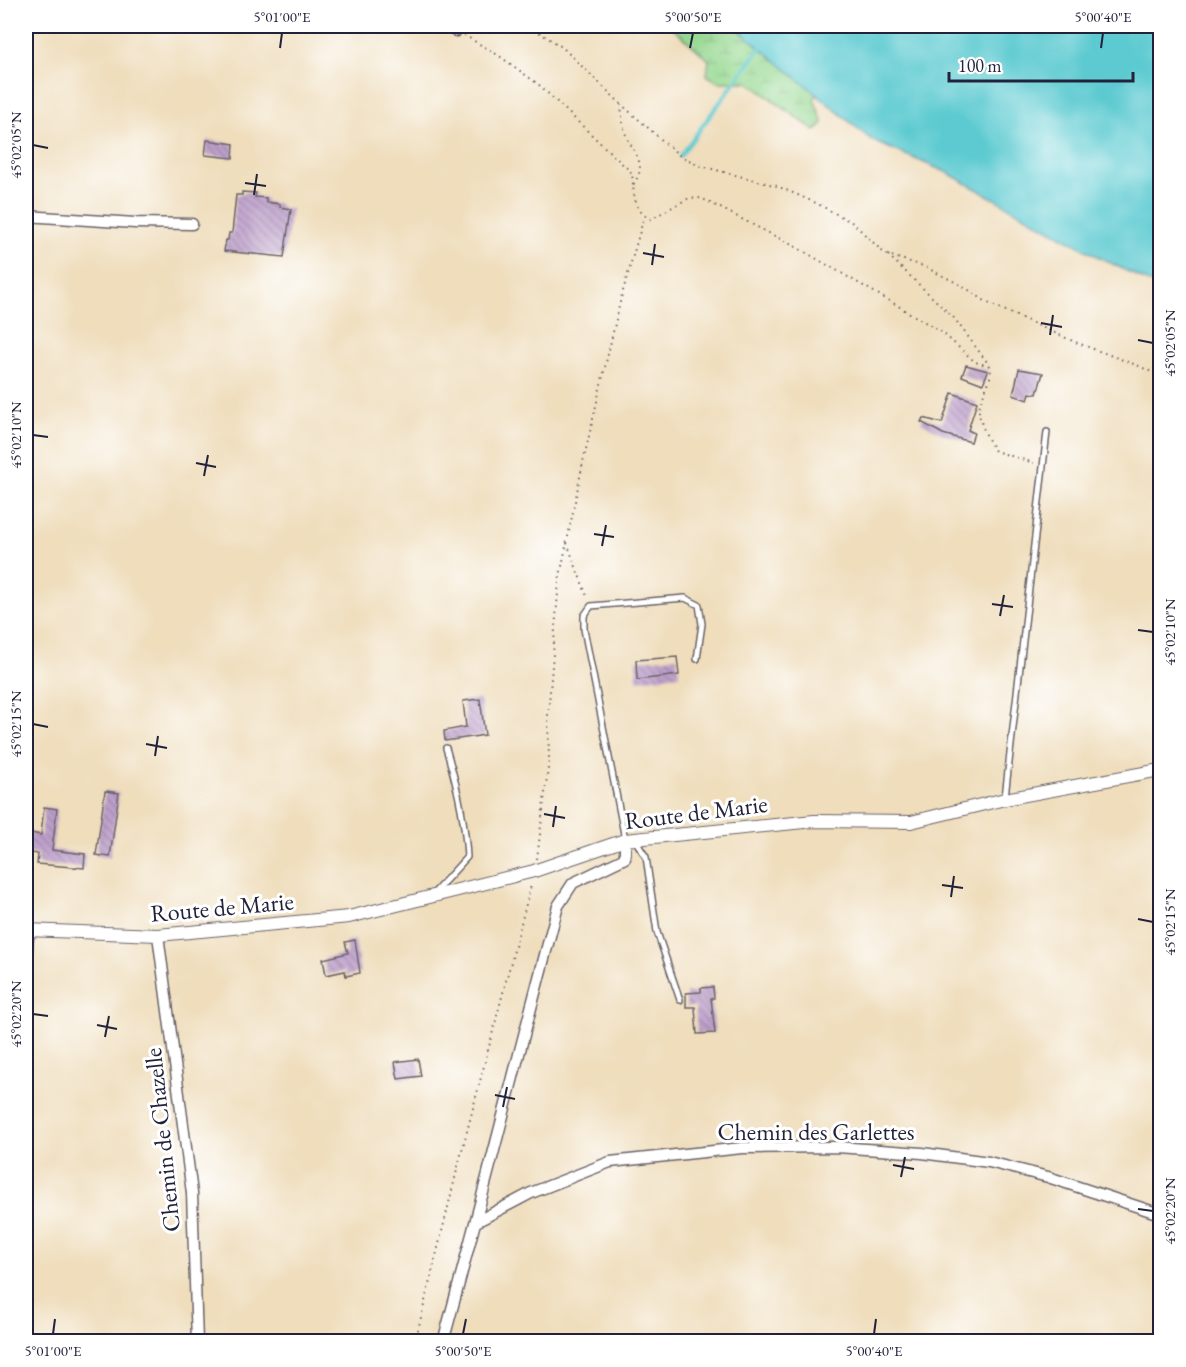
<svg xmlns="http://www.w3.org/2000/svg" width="1186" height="1367" font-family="'EB Garamond',serif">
	<defs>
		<pattern id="wetland-marsh" width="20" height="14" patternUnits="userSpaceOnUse" patternTransform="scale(1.5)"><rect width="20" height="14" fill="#95d890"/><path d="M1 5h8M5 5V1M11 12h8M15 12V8" fill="none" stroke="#80b97d"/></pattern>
		<pattern id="building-back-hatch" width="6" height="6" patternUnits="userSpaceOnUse" patternTransform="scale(1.5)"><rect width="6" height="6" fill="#bea0cb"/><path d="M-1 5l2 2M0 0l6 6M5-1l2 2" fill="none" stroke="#9a82a6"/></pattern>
	</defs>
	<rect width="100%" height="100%" fill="#fff"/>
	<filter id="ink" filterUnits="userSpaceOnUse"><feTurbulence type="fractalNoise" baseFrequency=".0167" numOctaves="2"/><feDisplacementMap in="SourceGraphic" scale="12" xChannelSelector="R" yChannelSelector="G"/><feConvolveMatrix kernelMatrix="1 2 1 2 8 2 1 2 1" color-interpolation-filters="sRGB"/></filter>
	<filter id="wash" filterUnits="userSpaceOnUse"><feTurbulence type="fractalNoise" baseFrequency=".008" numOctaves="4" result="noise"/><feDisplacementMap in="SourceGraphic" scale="24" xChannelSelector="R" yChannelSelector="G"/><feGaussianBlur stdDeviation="1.35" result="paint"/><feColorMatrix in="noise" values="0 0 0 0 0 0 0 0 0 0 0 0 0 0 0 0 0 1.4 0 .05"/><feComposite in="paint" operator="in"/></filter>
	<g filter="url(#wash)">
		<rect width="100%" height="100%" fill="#efddbb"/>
		<path fill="url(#wetland-marsh)" stroke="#5c7d66" stroke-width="1.5" d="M670,26H734L741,30L817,94L814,99L823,123L815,131L748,82H718L707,75L709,60Z"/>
		<path fill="#5ccad0" stroke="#3f7686" stroke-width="1.5" d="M734,26H1160V288L1097,256L946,172L873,141Z"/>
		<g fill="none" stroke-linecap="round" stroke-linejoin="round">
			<path stroke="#5ccad0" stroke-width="4" d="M680,156L764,43"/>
		</g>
		<g id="blocks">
			<path fill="url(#building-back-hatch)" d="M207,140L234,144L233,158L205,155Z
				M242,192L256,193L255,197L266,198V202L280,204V207L291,209L284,257L224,251L226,240H228L229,233H232L236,195H242Z
				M966,365L988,371L983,384L962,376Z
				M1019,369L1043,373L1037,394L1030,393L1028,400L1013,395Z
				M952,393L977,402L968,430L974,433L971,442L943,434L921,422L923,418L942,423Z
				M677,657L679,675L637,680L636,660Z
				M480,699L485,735L445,741L444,731L466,727L463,701Z
				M105,791L119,793L110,857L96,855Z
				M44,807L57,809L52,850L85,854L84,868L37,864L38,854L26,852V832L41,835Z
				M355,940L360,973L346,976L345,971L326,975L323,959L348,953L345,942Z
				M713,987L714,998H711L715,1033L697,1034L695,1007H686V993L701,992V988Z
				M418,1059L421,1076L398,1079L395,1062Z"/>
		</g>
	</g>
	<g filter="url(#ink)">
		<use href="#blocks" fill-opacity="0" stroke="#6a6368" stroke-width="1.5"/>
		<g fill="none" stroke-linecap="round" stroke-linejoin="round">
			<g stroke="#6a6368" stroke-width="8">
				<path id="service" d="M1005,797L1047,432
					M625,839L584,629V616L591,606L685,598L699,605L702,624L697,659
					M635,840L646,857L657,932L680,1000
					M434,893L467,857C465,819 457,785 446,748
					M26,992L31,931
					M26,1136V1139"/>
			</g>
			<g stroke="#6a6368" stroke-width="13">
				<path id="minor" d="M447,26L456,31
					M26,216L135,223L192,224
					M158,935L192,1193L197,1342
					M476,1222L531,1193L610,1162L742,1148L837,1147L922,1153L989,1162L1048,1177L1160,1214
					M443,1342C483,1197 519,1051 558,906L573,883L625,858V840"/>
			</g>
			<g stroke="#6a6368" stroke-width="14">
				<path id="tertiary" d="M26,930L158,935L349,917L534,871L625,840L814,821L911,822L1005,799L1160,770"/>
			</g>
			<path stroke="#6a6368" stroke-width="2" stroke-dasharray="1.5 4.5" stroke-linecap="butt" d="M529,26L562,47L621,104L680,156L701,166L777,186L816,203L853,223L885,254L923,266L963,286L988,303L1075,342L1139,366L1160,376
				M464,35L498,55L538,84L632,173C634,191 632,211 651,219L687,199L701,198L798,248L888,300L943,333L975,362L990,366
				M621,104C622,115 622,127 627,137C635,156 648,164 633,185
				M888,255L954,318L990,366C994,382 979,396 979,411C979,422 989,442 995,451L1034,463
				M567,543L588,599
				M537,859L549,760L548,715L559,581L583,462L621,298L644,217
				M415,1342L458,1166L531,885"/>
			<use href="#service" stroke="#fff" stroke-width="5"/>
			<use href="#minor" stroke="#fff" stroke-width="10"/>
			<use href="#tertiary" stroke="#fff" stroke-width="12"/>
		</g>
	</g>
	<path fill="none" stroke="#22223b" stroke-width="2" d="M280,48L282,33M690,48L693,33M1101,48L1103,33M33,145L48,148M245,183L266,186M254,195L257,174M643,253L664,257M652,265L655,244M1041,323L1062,327M1050,335L1053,315M1138,340L1153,343M33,435L48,437M196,463L216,467M204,476L208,455M594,534L614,537M602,546L606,525M992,604L1013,607M1000,616L1004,595M1138,630L1153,632M33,724L48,727M146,744L167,748M155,756L158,736M544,814L565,818M553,827L556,806M942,885L963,888M951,897L954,876M1138,919L1153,922M33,1014L48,1016M97,1025L117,1029M105,1037L109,1016M495,1095L515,1099M503,1107L507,1087M893,1165L914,1169M901,1177L905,1157M1138,1209L1153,1211M53,1334L55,1319M463,1334L466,1319M874,1334L876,1319"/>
	<g text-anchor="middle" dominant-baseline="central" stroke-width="6" stroke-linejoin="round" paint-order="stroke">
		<g font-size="24" fill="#22223b" stroke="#fff">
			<text transform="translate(696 812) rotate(-7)">Route de Marie</text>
			<text transform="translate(222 907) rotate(-5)">Route de Marie</text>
			<text x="816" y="1131">Chemin des Garlettes</text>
			<text transform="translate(162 1140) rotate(-96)">Chemin de Chazelle</text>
		</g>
	</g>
	<rect width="1186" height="1367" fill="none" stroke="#fff" stroke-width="66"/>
	<path d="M949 72v9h184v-9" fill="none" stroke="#22223b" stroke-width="3"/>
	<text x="958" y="72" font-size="18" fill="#22223b" stroke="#ffffff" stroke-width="4.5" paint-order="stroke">100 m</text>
	<rect x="33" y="33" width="1120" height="1301" fill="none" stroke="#22223b" stroke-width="2"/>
	<g font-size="15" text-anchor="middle" fill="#22223b">
		<text x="282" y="22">5°01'00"E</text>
		<text x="693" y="22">5°00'50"E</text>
		<text x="1103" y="22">5°00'40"E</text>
		<text transform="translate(16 145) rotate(-90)" y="5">45°02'05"N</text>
		<text transform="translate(1170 343) rotate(-90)" y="5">45°02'05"N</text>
		<text transform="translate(16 435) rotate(-90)" y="5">45°02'10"N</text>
		<text transform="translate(1170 632) rotate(-90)" y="5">45°02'10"N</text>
		<text transform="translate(16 724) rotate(-90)" y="5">45°02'15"N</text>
		<text transform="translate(1170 922) rotate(-90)" y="5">45°02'15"N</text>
		<text transform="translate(16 1014) rotate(-90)" y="5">45°02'20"N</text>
		<text transform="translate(1170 1211) rotate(-90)" y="5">45°02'20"N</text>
		<text x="53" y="1356">5°01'00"E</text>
		<text x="463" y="1356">5°00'50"E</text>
		<text x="874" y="1356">5°00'40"E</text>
	</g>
</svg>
